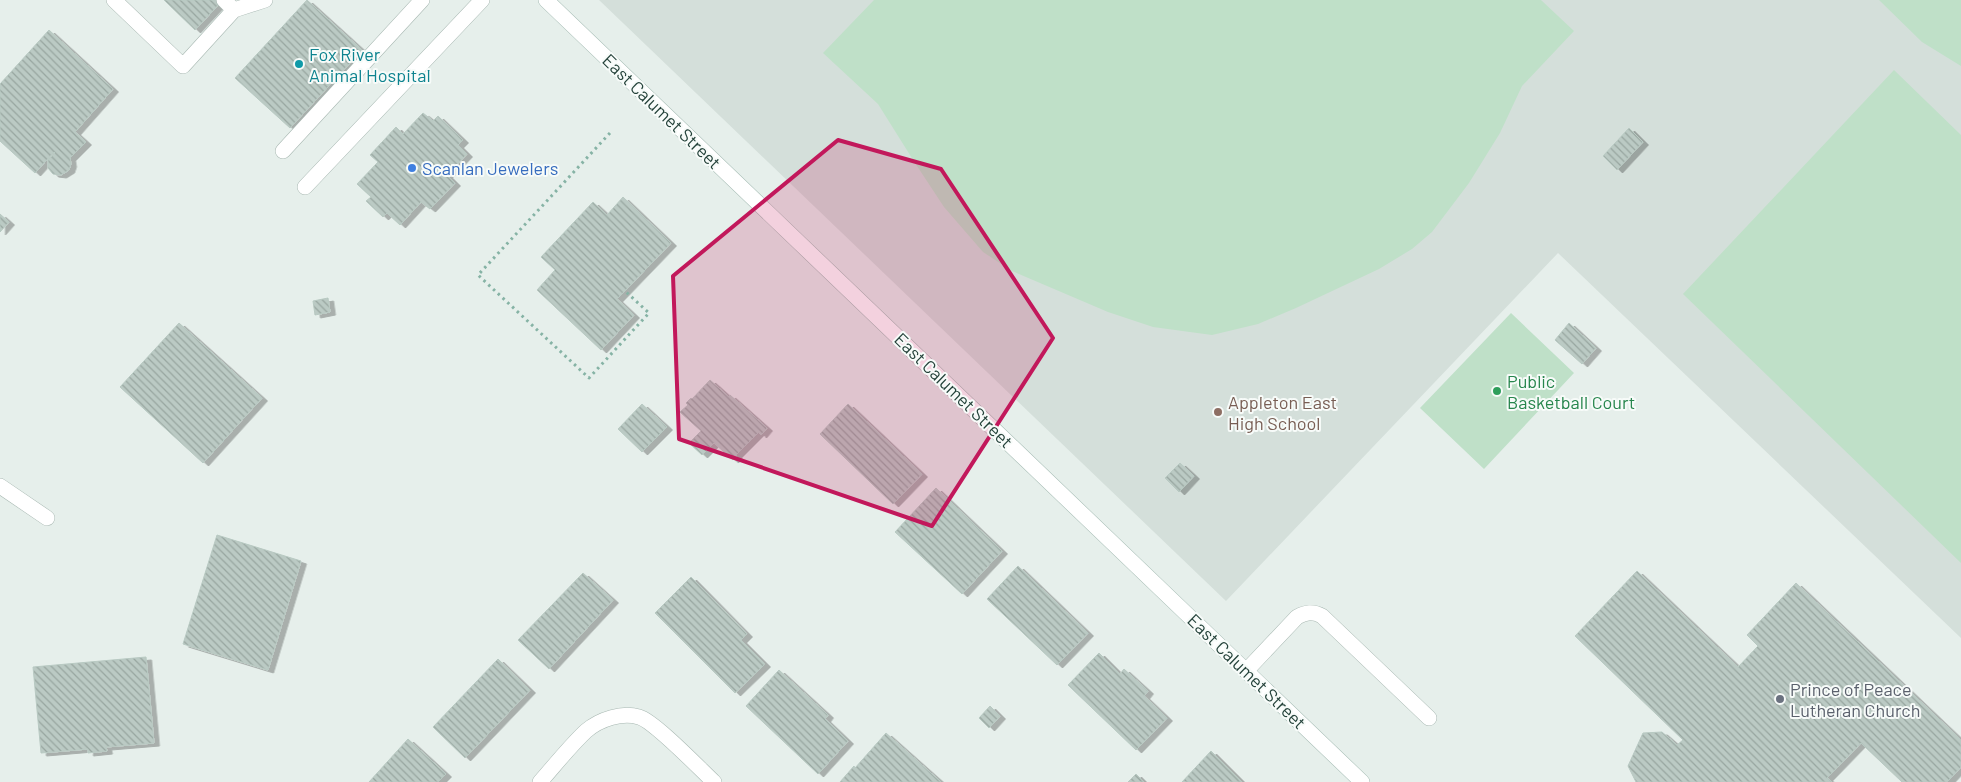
<svg xmlns="http://www.w3.org/2000/svg" width="1961" height="782" font-family="Barlow,sans-serif">
	<defs>
		<pattern id="building-back-hatch" width="6" height="6" patternUnits="userSpaceOnUse" patternTransform="scale(1.25)"><rect width="6" height="6" fill="#bbcac4"/><path d="M-1 5l2 2M0 0l6 6M5-1l2 2" fill="none" stroke="#98a6a0"/></pattern>
		<filter id="shadow"><feDropShadow dx="5.5" dy="3" stdDeviation="0" flood-color="#0004"/></filter>
	</defs>
	<rect width="100%" height="100%" fill="#e6efeb"/>
	<path fill="#d4dfda" d="M599,0H1961V638L1558,253L1226,601Z"/>
	<path fill="#bfe0c8" d="M874,0H1541L1574,31L1522,86L1500,133L1469,183L1432,232L1412,249L1379,269L1296,308L1258,324L1212,335L1153,327L1108,312L1012,271L983,252L944,207L915,163L878,104L823,53Z
		M1879,0H1961V66L1922,42Z
		M1894,70L1961,135V563L1683,294Z
		M1511,313L1574,373L1484,469L1420,408Z"/>
	<path fill="url(#building-back-hatch)" stroke="#b8c9c2" filter="url(#shadow)" d="M164,0H223L195,30Z
		M307,0L362,50L290,128L235,78Z
		M49,30L113,89L75,132L86,142L70,158L71,164L69,170L61,175L53,174L48,168V160L55,153L54,152L35,173L0,141V84Z
		M423,113L433,121L438,116L463,140L458,145L467,154L447,175L455,183L430,209L421,202L400,225L387,213L383,217L366,201L371,197L357,184L378,162L370,155L396,127L403,134Z
		M1629,128L1643,142L1617,170L1603,156Z
		M623,197L671,243L617,299L634,315L601,350L537,290L555,270L541,257L593,202L607,215Z
		M0,214L9,222L0,232Z
		M328,298L330,312L315,315L313,301Z
		M179,323L262,398L203,463L120,387Z
		M1569,323L1596,348L1582,364L1555,340Z
		M710,380L729,397L730,395L767,428L761,435L759,432L736,455L737,456L733,460L714,443L702,455L689,443L701,431L680,412L688,405L686,403L691,398L692,399Z
		M642,404L667,427L642,452L618,429Z
		M848,404L922,474L893,504L820,434Z
		M1180,463L1194,476L1179,492L1165,478Z
		M936,488L1002,551L962,594L895,532Z
		M217,535L301,561L268,670L183,644Z
		M1018,566L1088,633L1057,665L987,599Z
		M1637,571L1738,667L1758,646L1747,635L1796,583L1961,740V767L1947,782H1902L1861,743L1827,778L1832,782H1636L1628,766L1643,733L1662,732L1677,745L1683,740L1575,636Z
		M583,573L613,600L549,669L518,640Z
		M691,577L747,634L741,640L765,664L735,693L655,613Z
		M1099,653L1120,674L1124,669L1148,691L1144,696L1167,718L1136,750L1068,685Z
		M146,657L154,743L106,747L107,751L88,753V749L41,753L33,667Z
		M498,659L530,690L465,758L433,727Z
		M779,670L828,715L825,719L848,741L818,774L746,706Z
		M990,706L1000,716L989,728L979,718Z
		M886,733L941,782H840L854,766L855,768Z
		M408,739L446,774L438,782H369Z
		M1211,751L1242,782H1182Z
		M1136,774L1144,782H1128Z"/>
	<g fill="none" stroke-linecap="round" stroke-linejoin="round">
		<g stroke="#a8b8b2" stroke-width="16">
			<path id="lane" d="M114,0L183,66L234,10
				M224,0L234,10L265,0
				M283,151L422,0
				M305,187L482,0
				M1246,671L1297,617C1306,612 1313,611 1322,616L1429,718"/>
		</g>
		<g stroke="#a8b8b2" stroke-width="16">
			<path id="street" d="M0,486L47,518
				M540,782C555,765 570,746 586,731C600,719 622,712 639,717C654,721 700,769 714,782"/>
		</g>
		<g stroke="#a4bbb3" stroke-width="16">
			<path id="secondary" d="M546,0L1362,782"/>
		</g>
		<path stroke="#86b3a5" stroke-width="3" stroke-dasharray="2.5 4" stroke-linecap="butt" d="M610,133L478,275L589,378L649,313L625,291"/>
		<use href="#lane" stroke="#fff" stroke-width="15"/>
		<use href="#street" stroke="#fff" stroke-width="15"/>
		<use href="#secondary" stroke="#fff" stroke-width="15"/>
	</g>
	<path fill="#c2185b" fill-opacity="0.2" stroke="#c2185b" stroke-width="4" stroke-linejoin="round" d="M838,140L941,169L1053,338L932,526L679,439L673,276Z"/>
	<circle fill="#0f9aa8" stroke="#f7fbf9" stroke-width="2" cx="299" cy="64" r="5"/>
	<circle fill="#3f7fe0" stroke="#f7fbf9" stroke-width="2" cx="412" cy="168" r="5"/>
	<circle fill="#2e9e5b" stroke="#f7fbf9" stroke-width="2" cx="1497" cy="391" r="5"/>
	<circle fill="#8d6e63" stroke="#f7fbf9" stroke-width="2" cx="1218" cy="412" r="5"/>
	<circle fill="#6b7280" stroke="#f7fbf9" stroke-width="2" cx="1780" cy="699" r="5"/>
	<g text-anchor="middle" dominant-baseline="central" stroke-width="4" stroke-linejoin="round" paint-order="stroke">
		<g font-size="18" fill="#0d838f" stroke="#f7fbf9" text-anchor="start">
			<text x="309" y="54">Fox River<tspan x="309" dy="21">Animal Hospital</tspan></text>
		</g>
		<g font-size="18" fill="#24423a" stroke="#f7fbf9">
			<text transform="translate(662 111) rotate(44)">East Calumet Street</text>
			<text transform="translate(954 390) rotate(44)">East Calumet Street</text>
			<text transform="translate(1247 671) rotate(44)">East Calumet Street</text>
		</g>
		<g font-size="18" fill="#366cbe" stroke="#f7fbf9" text-anchor="start">
			<text x="422" y="168">Scanlan Jewelers</text>
		</g>
		<g font-size="18" fill="#27864d" stroke="#f7fbf9" text-anchor="start">
			<text x="1507" y="381">Public<tspan x="1507" dy="21">Basketball Court</tspan></text>
		</g>
		<g font-size="18" fill="#785e54" stroke="#f7fbf9" text-anchor="start">
			<text x="1228" y="402">Appleton East<tspan x="1228" dy="21">High School</tspan></text>
		</g>
		<g font-size="18" fill="#5b616d" stroke="#f7fbf9" text-anchor="start">
			<text x="1790" y="689">Prince of Peace<tspan x="1790" dy="21">Lutheran Church</tspan></text>
		</g>
	</g>
</svg>
